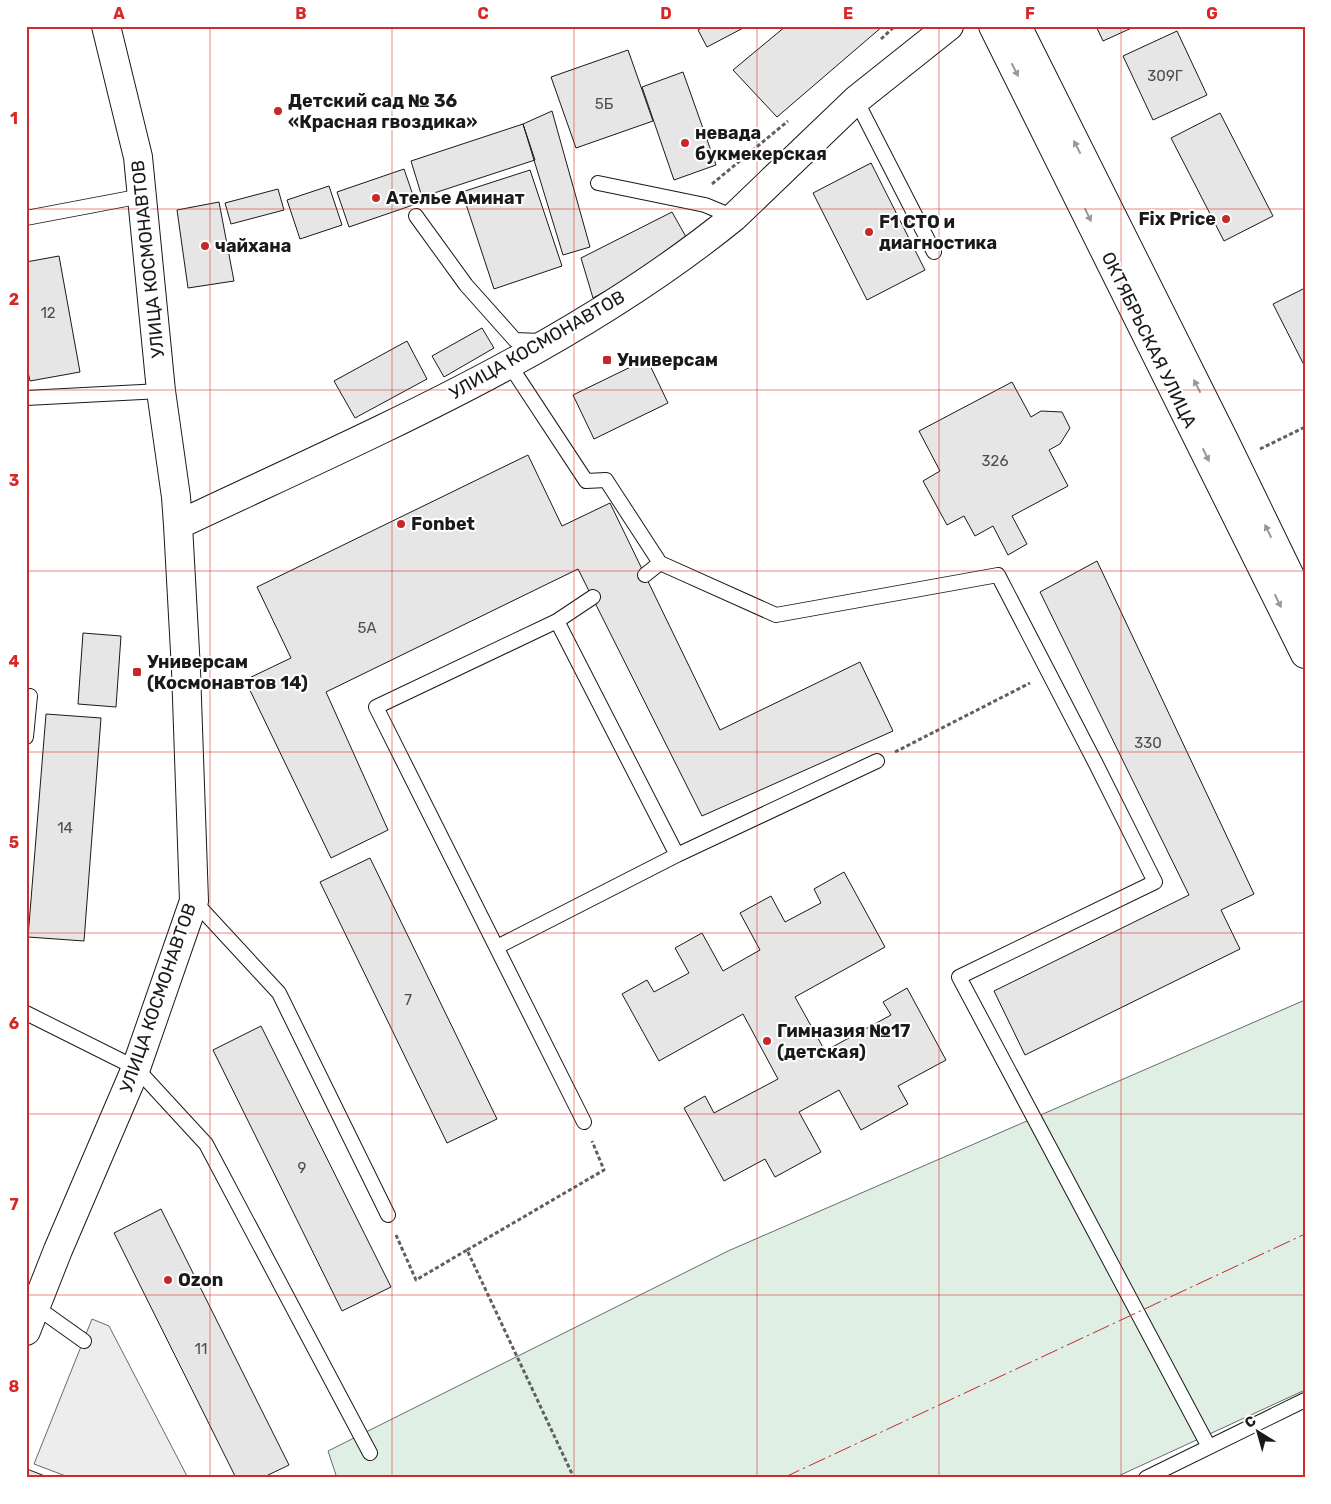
<svg xmlns="http://www.w3.org/2000/svg" width="1331" height="1504" font-family="Rubik,sans-serif">
	<rect width="100%" height="100%" fill="#fff"/>
	<path fill="#e0efe3" stroke="#6a6a6a" d="M1305,1000V1390L1114,1478H337L328,1451L728,1251Z"/>
	<path fill="#ededed" stroke="#6a6a6a" d="M92,1319L109,1326L188,1478H71L34,1464Z"/>
	<path fill="#e6e6e6" stroke="#1a1a1a" d="M705,26H747L707,47L698,30Z
		M786,26H883L777,117L733,70Z
		M1096,26H1136L1103,41Z
		M1177,31L1207,95L1153,120L1123,56Z
		M628,50L653,121L576,148L551,77Z
		M683,72L716,165L674,180L642,87Z
		M552,111L590,247L563,255L523,124Z
		M1220,113L1273,216L1224,241L1171,138Z
		M523,124L535,160L422,197L411,161Z
		M871,163L925,270L867,300L813,193Z
		M404,169L416,204L349,227L337,192Z
		M530,170L562,266L494,289L462,192Z
		M329,186L342,225L300,239L287,200Z
		M278,189L284,210L231,224L225,203Z
		M219,202L234,281L188,288L177,210Z
		M672,212L690,244L593,298L581,258Z
		M59,256L80,372L30,381L26,363V262Z
		M1305,288V367L1273,304Z
		M482,328L494,348L444,377L432,356Z
		M407,341L427,379L355,418L334,381Z
		M647,359L668,403L594,439L573,395Z
		M1012,382L1031,417L1041,411L1062,412L1070,428L1060,444L1049,450L1068,486L1012,516L1027,544L1008,555L993,526L975,536L964,516L947,525L923,481L940,471L919,431Z
		M528,455L562,526L610,503L720,730L860,662L893,731L702,816L578,569L326,692L388,830L331,858L245,680L291,658L257,587Z
		M1097,561L1254,894L1221,910L1240,949L1025,1055L994,991L1189,895L1040,592Z
		M83,633L121,636L116,707L78,704Z
		M46,714L101,718L84,941L28,937Z
		M370,858L497,1119L447,1143L320,882Z
		M844,872L885,947L795,997L825,1051L891,1015L883,1002L907,988L946,1060L898,1086L908,1104L861,1130L839,1090L799,1112L821,1152L775,1177L765,1159L724,1181L684,1108L705,1096L714,1113L778,1079L743,1014L659,1061L622,994L647,980L654,992L689,973L675,948L702,933L723,971L760,950L740,913L771,896L785,922L821,903L814,889Z
		M261,1026L391,1287L342,1311L213,1050Z
		M161,1209L289,1465L262,1478H236L114,1233Z
		M27,1469L50,1478H26Z"/>
	<g fill="none" stroke-linecap="round" stroke-linejoin="round">
		<g stroke="#1a1a1a" stroke-width="16">
			<path id="lane" d="M856,100L934,252
				M598,183L705,205L734,217
				M416,216L466,285L515,340L541,341
				M26,218L142,196
				M509,364L586,481L606,480L660,563L645,575
				M26,398L161,391
				M660,563L776,615L998,575L1096,764L1155,882L959,977L1209,1447
				M557,621L677,855L877,761
				M26,737L30,696
				M194,901L279,993L388,1215
				M497,947L677,855
				M26,1013L136,1068L206,1144L370,1453
				M584,1122L376,707L557,621L593,597
				M32,1304L84,1341
				M1146,1478L1305,1400"/>
		</g>
		<g stroke="#1a1a1a" stroke-width="30">
			<path id="secondary" d="M106,26L138,157L161,391L176,497L178,525
				M993,26L1305,654
				M1017,26L1225,442L1305,607
				M26,1331L58,1250L136,1068L194,901L186,670L178,525C368,435 569,351 734,217L856,100L949,26"/>
		</g>
		<path stroke="#5f5f5f" stroke-width="3" stroke-dasharray="4 2.5" stroke-linecap="butt" d="M881,39L895,26
			M712,184L788,121
			M1260,449L1305,427
			M895,752L1030,683
			M396,1235L416,1280L467,1250L574,1478
			M467,1250L604,1170L592,1141"/>
		<use href="#lane" stroke="#fff" stroke-width="14"/>
		<use href="#secondary" stroke="#fff" stroke-width="28"/>
		<path stroke="#c62828" stroke-width="1" stroke-dasharray="18 4 2.5 4" stroke-linecap="butt" d="M783,1478L1305,1234"/>
	</g>
	<defs><path id="oneway-solid" d="M-6-.8H1V-3.2L6.5 0L1 3.2V.8H-6Z" transform="scale(1.25)"/></defs>
	<g fill="#989898">
		<use href="#oneway-solid" transform="translate(1015 70) rotate(63)"/>
		<use href="#oneway-solid" transform="translate(1077 147) rotate(-117)"/>
		<use href="#oneway-solid" transform="translate(1088 215) rotate(64)"/>
		<use href="#oneway-solid" transform="translate(1197 386) rotate(-117)"/>
		<use href="#oneway-solid" transform="translate(1206 455) rotate(64)"/>
		<use href="#oneway-solid" transform="translate(1268 531) rotate(-116)"/>
		<use href="#oneway-solid" transform="translate(1278 601) rotate(64)"/>
	</g>
	<path fill="none" stroke="#d62828" stroke-width="1" stroke-opacity="0.55" d="M210,26V1478M392,26V1478M574,26V1478M757,26V1478M939,26V1478M1121,26V1478M26,209H1305M26,390H1305M26,571H1305M26,752H1305M26,933H1305M26,1114H1305M26,1295H1305"/>
	<g fill="#c62828" stroke="#fff" stroke-width="2">
		<circle cx="278" cy="111" r="5"/>
		<circle cx="685" cy="143" r="5"/>
		<circle cx="376" cy="198" r="5"/>
		<circle cx="1226" cy="219" r="5"/>
		<circle cx="869" cy="232" r="5"/>
		<circle cx="205" cy="246" r="5"/>
		<rect x="602" y="355" width="10" height="10" rx="2.5"/>
		<circle cx="401" cy="524" r="5"/>
		<rect x="132" y="667" width="10" height="10" rx="2.5"/>
		<circle cx="767" cy="1041" r="5"/>
		<circle cx="168" cy="1280" r="5"/>
	</g>
	<g text-anchor="middle" dominant-baseline="central" stroke-width="4" stroke-linejoin="round" paint-order="stroke">
		<g font-size="15" fill="#4d4d4d">
			<text x="1165" y="76">309Г</text>
			<text x="604" y="104">5Б</text>
			<text x="48" y="313">12</text>
			<text x="995" y="461">326</text>
			<text x="367" y="628">5А</text>
			<text x="1148" y="743">330</text>
			<text x="65" y="828">14</text>
			<text x="408" y="1000">7</text>
			<text x="302" y="1168">9</text>
			<text x="201" y="1349">11</text>
		</g>
		<g font-size="18" font-weight="bold" fill="#1a1a1a" stroke="#fff" text-anchor="start">
			<text x="288" y="101">Детский сад № 36<tspan x="288" dy="21">«Красная гвоздика»</tspan></text>
			<text x="695" y="133">невада<tspan x="695" dy="21">букмекерская</tspan></text>
			<text x="386" y="198">Ателье Аминат</text>
			<text x="1216" y="219" text-anchor="end">Fix Price</text>
			<text x="879" y="222">F1 СТО и<tspan x="879" dy="21">диагностика</tspan></text>
			<text x="215" y="246">чайхана</text>
			<text x="617" y="360">Универсам</text>
			<text x="411" y="524">Fonbet</text>
			<text x="147" y="662">Универсам<tspan x="147" dy="21">(Космонавтов 14)</tspan></text>
			<text x="777" y="1031">Гимназия №17<tspan x="777" dy="21">(детская)</tspan></text>
			<text x="178" y="1280">Ozon</text>
		</g>
		<g font-size="18" fill="#1a1a1a" stroke="#fff">
			<text transform="translate(148 259) rotate(-96)">УЛИЦА КОСМОНАВТОВ</text>
			<text transform="translate(1149 340) rotate(64)">ОКТЯБРЬСКАЯ УЛИЦА</text>
			<text transform="translate(537 345) rotate(-30)">УЛИЦА КОСМОНАВТОВ</text>
			<text transform="translate(158 998) rotate(-71)">УЛИЦА КОСМОНАВТОВ</text>
		</g>
	</g>
	<rect width="1331" height="1504" fill="none" stroke="#ffffff" stroke-width="55"/>
	<g transform="translate(1258 1432) rotate(323)" stroke="#ffffff" stroke-width="4" paint-order="stroke">
	<path d="M0-4L9 19L0 12L-9 19Z" fill="#1a1a1a"/>
	<text y="-8" font-size="14" font-weight="bold" text-anchor="middle" fill="#1a1a1a">С</text>
	</g>
	<rect x="28" y="28" width="1276" height="1448" fill="none" stroke="#d62828" stroke-width="2"/>
	<g font-size="16" text-anchor="middle" font-weight="bold" fill="#d62828">
		<text x="119" y="19">A</text>
		<text x="301" y="19">B</text>
		<text x="483" y="19">C</text>
		<text x="666" y="19">D</text>
		<text x="848" y="19">E</text>
		<text x="1030" y="19">F</text>
		<text x="1212" y="19">G</text>
		<text x="14" y="124">1</text>
		<text x="14" y="305">2</text>
		<text x="14" y="486">3</text>
		<text x="14" y="667">4</text>
		<text x="14" y="848">5</text>
		<text x="14" y="1029">6</text>
		<text x="14" y="1210">7</text>
		<text x="14" y="1392">8</text>
	</g>
</svg>
